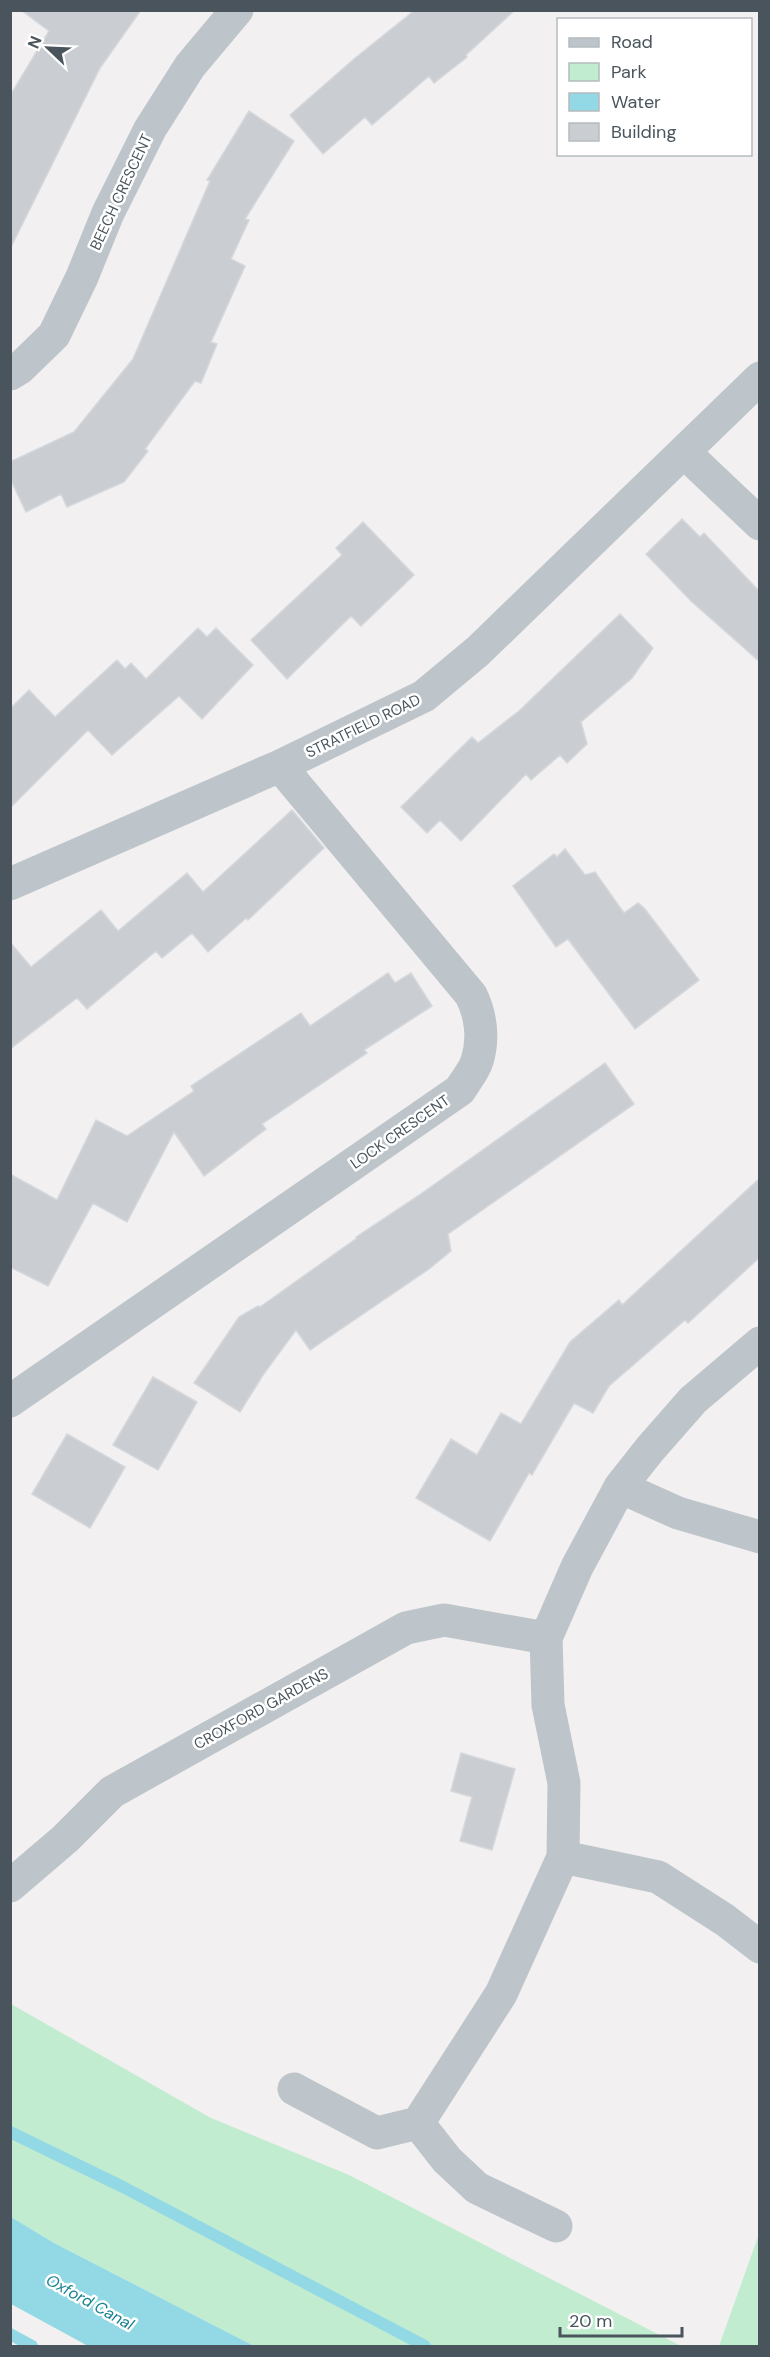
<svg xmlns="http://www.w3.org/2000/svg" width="770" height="2357" font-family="'DM Sans',sans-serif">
	<rect width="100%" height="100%" fill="#f2f0f0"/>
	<path fill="#c2ecd0" d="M11,2004L211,2118L349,2175L681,2346H254L54,2243L11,2217Z
		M759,2234V2346H719Z"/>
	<path fill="#93d9e5" d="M11,2217L54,2243L254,2346H88L11,2304Z"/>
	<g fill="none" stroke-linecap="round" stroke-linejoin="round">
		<path stroke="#93d9e5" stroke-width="12" d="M10,2132L123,2187L425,2346
			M10,2334L32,2346"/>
	</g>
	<path fill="#cacdd2" stroke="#d4d7db" stroke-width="1.5" d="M21,10H141L100,68L10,249V96L49,31Z
		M415,10H515L466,55L467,57L434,83L429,76L372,125L365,117L323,154L290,115L354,59Z
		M249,111L294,141L245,219L249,220L231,259L245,266L211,342L217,344L201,383L195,381L145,449L148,451L124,482L67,507L61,494L26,512L10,478V462L74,432L133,359L210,181L207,180Z
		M682,519L700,537L704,533L759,591V661L691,601L646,554Z
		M363,522L414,575L361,626L351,616L287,679L251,640L342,555L336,548Z
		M620,614L653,648L632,678L581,722L587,744L567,763L560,755L531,780L526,774L461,841L440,820L427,833L401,807L472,737L478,743L519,711Z
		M198,628L207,637L216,628L253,665L202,719L179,696L112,755L88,730L10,808V709L29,690L55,717L117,660L125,669L131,663L146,679Z
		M292,810L324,848L248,920L246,918L208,952L192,933L162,958L156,951L87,1009L77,998L10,1049V942L31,967L101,910L118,931L187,873L203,892Z
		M565,849L585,875L595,872L624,913L638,903L645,909L699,980L635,1029L568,939L556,947L513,886L554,854L557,857Z
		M388,973L395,983L411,973L432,1006L364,1050L367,1053L262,1124L266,1129L204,1176L174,1132L127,1222L93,1203L48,1286L10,1267V1174L57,1200L96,1120L127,1136L194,1091L191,1086L301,1013L310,1026Z
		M605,1063L634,1104L448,1234L451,1251L429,1269L310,1350L296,1330L263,1375L240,1412L194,1383L239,1317L258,1306L260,1307L357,1238L356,1237L418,1196Z
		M759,1179V1258L688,1323L685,1320L609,1386L593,1413L574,1403L532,1475L529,1473L490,1541L416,1498L451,1439L477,1455L501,1413L521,1424L570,1342L619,1300L622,1305Z
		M153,1377L197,1402L158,1470L113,1445Z
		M67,1434L125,1467L90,1528L32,1494Z
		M461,1753L515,1769L492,1850L460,1841L472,1797L451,1791Z"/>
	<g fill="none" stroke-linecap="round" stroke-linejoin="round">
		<path stroke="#bdc5cb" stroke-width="33" d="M10,374L20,368L54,335L82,277L108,213L150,129L190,66L237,10
			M684,452L760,524
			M10,884L280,766L424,696L478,651L760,378
			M10,1401L460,1090C465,1081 474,1071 477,1061C484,1039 481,1015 471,995L280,766
			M620,1487L678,1513L760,1537
			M563,1857L658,1877L725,1920L760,1947
			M10,1886L65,1839L112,1792L406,1628L444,1620L546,1638
			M294,2089L377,2133L418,2123L501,1994L563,1857L564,1783L548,1705L546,1638L577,1567L620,1487L650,1449L693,1400L760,1343
			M418,2123L447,2160L477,2188L556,2226"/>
	</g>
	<g text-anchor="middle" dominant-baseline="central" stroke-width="5" stroke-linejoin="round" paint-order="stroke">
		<g font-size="15" fill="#49545c" stroke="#fff">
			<text transform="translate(121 192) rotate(-65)">BEECH CRESCENT</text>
			<text transform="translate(363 726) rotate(-26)">STRATFIELD ROAD</text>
			<text transform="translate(400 1132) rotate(-35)">LOCK CRESCENT</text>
			<text transform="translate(261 1709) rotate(-29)">CROXFORD GARDENS</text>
		</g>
		<g font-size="16" font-style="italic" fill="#178092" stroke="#fff">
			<text transform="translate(90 2302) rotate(29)">Oxford Canal</text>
		</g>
	</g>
	<rect width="770" height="2357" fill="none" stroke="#49545c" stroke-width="24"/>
	<rect x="557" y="18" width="195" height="138" fill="#ffffff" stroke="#b6bbbe" stroke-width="1.5"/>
	<rect x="569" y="38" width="30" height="9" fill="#bdc5cb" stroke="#b6bbbe" stroke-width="1.5"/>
	<text x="611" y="48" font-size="18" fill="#49545c">Road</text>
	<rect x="569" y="63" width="30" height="18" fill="#c2ecd0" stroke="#b6bbbe" stroke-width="1.5"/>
	<text x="611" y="78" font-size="18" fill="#49545c">Park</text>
	<rect x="569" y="93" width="30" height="18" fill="#93d9e5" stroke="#b6bbbe" stroke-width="1.5"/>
	<text x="611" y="108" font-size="18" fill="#49545c">Water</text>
	<rect x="569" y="123" width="30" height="18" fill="#cacdd2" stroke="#b6bbbe" stroke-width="1.5"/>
	<text x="611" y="138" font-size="18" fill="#49545c">Building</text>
	<g transform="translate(48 48) rotate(293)" stroke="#ffffff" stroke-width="4.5" paint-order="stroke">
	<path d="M0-4.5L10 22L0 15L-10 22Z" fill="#49545c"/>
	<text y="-9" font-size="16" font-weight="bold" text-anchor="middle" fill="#49545c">N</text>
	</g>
	<path d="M560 2327v9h122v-9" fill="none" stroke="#49545c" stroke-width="3"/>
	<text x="569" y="2327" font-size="18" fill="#49545c" stroke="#ffffff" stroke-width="4.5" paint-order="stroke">20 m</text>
</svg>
